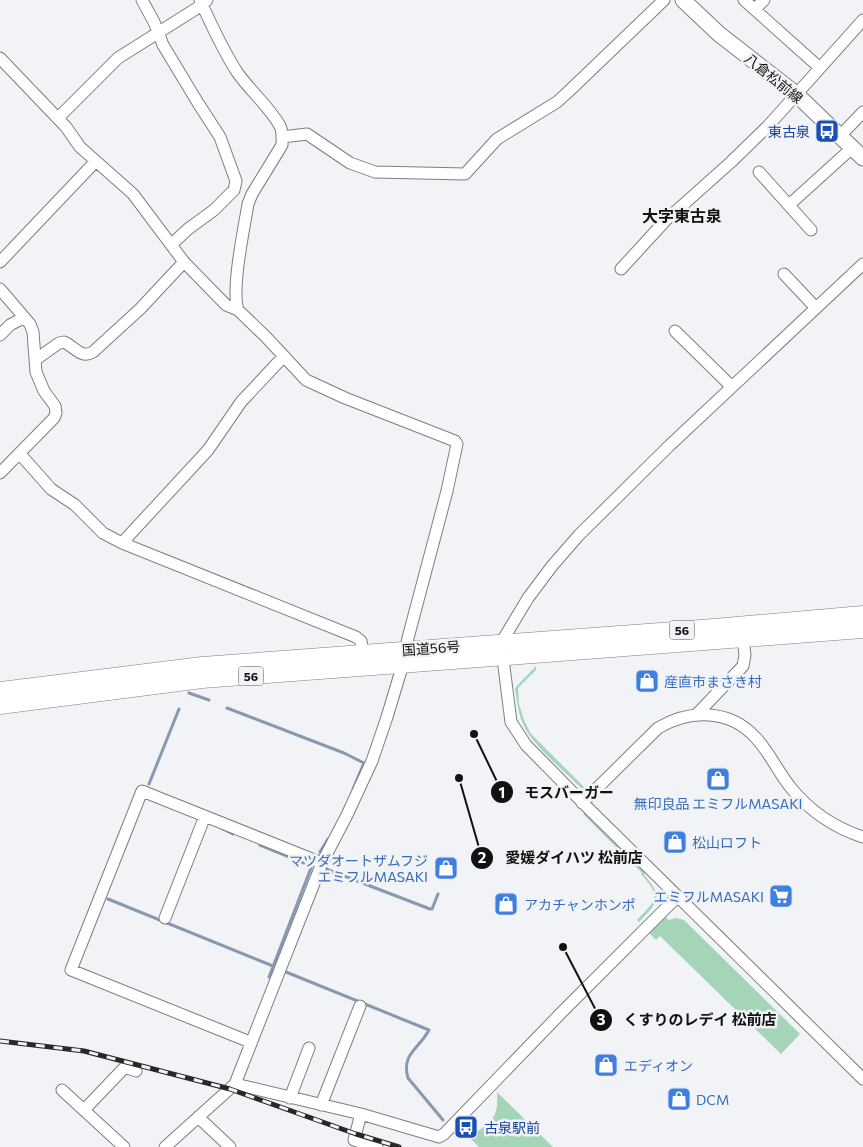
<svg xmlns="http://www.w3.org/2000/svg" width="863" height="1147" font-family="Commissioner,'Noto Sans JP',sans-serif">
	<rect width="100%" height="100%" fill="#f1f3f6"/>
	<path fill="#a5d5b8" d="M536,666V670L518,688L519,704L524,720L531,734L587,790L585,792C569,775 533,746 524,726C518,713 517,701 515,688Z
		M585,813L645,872L644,875C664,897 658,902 639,922L637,920C656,900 662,897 641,874L642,873L583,814Z
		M664,916L669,920L676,918L684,920L800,1034L781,1054L660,936L656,940L648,932Z
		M497,1092L553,1147H479L470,1138C490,1120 499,1121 497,1092Z"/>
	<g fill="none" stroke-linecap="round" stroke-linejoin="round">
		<path stroke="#8799b1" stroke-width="3" d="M189,693L209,700
			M227,708L344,753L364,763L353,789
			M149,784L179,709
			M221,828L233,834
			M260,845L309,865
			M320,852L328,839
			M326,869L430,909H432L438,894
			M108,899L273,966
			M286,972L429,1030C419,1049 401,1054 408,1078L443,1120
			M269,977L311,868"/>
		<g stroke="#7d7e81" stroke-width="13">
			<path id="minor" d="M142,0L154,22L163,45L198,103L220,137L236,181L234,190L214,210L188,229L171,245
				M200,0C211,24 222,49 237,72C250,91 269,106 280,126C283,132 282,138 282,145L252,194L248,204C244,229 231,289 238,310
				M744,0L820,68
				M755,9L764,0
				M0,58L66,127L80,147L133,194L184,262L226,305L238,310L266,337L306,380L345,398L455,441L457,444L447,491L408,638L403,664L387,717L372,761L347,815L322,863L235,1084L165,1147
				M58,118L118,58L202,5L207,0
				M840,136L863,112
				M282,137L307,134L350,163L375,172L465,174L497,139L557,102L568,92L664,0
				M759,172L811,230
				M789,205L852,148
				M0,262L96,161
				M863,264L669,446L579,535L552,566L528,598L501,643L511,722L526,745L587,807L863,1079
				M621,269L666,220L731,162L768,126L863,20
				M784,274L816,308
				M0,289L30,324L33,332L36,372L44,391L55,406L56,413L54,418L0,473
				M675,331L732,387
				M0,335L10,325L23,318
				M35,360L59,343L64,342C75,347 81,359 93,352L140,309L184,262
				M20,454L51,489L75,505L103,533L122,543L356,637L361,641L364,661
				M122,543L208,450L241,402L284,356
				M697,714L743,666L745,655L743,639
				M582,803L658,728C690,709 730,709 756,738C770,753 778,772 791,788C810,811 835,828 863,837
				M165,918L205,816
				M250,1042L71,970L142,791L322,863
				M235,1084L361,1114L439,1137L444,1134L562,1012L677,897
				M62,1090L124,1147
				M290,1098L309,1048
				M321,1105L360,1006
				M84,1110L125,1067L136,1071
				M361,1114L354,1140L377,1147
				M198,1117L230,1147"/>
		</g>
		<g stroke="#7d7e81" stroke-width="17">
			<path id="major" d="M683,0L719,34L796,94L863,158"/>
		</g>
		<g stroke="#7d7e81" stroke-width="19">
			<path id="highway" d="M0,691L202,666L714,628L863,615
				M0,705L202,679L863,629"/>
		</g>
		<use href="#minor" stroke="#fff" stroke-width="11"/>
		<use href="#major" stroke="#fff" stroke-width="15"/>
		<use href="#highway" stroke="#fff" stroke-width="18"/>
		<g stroke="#282829" stroke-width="5">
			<path id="rail" d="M0,1041L84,1051L230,1089L356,1134L399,1147"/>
		</g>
		<use href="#rail" stroke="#f1f3f6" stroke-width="3" stroke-dasharray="9" stroke-linecap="butt"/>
	</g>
	<defs>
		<g id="bus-square" transform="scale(1.25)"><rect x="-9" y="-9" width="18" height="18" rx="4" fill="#1a4fb4" stroke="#f1f3f6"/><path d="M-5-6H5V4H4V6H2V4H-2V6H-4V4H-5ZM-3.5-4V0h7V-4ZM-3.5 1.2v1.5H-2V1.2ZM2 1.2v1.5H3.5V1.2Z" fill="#fff"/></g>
		<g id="shop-square" transform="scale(1.25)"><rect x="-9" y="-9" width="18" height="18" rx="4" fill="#3f7fe0" stroke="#f1f3f6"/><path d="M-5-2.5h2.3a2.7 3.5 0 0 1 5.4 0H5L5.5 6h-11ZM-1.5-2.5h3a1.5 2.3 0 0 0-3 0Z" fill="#fff"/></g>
		<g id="supermarket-square" transform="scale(1.25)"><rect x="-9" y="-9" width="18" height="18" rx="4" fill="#3f7fe0" stroke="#f1f3f6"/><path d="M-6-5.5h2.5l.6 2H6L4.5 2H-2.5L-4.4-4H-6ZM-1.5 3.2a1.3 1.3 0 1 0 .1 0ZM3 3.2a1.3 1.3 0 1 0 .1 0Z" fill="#fff"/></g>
	</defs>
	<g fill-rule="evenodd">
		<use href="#bus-square" x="827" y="131"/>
		<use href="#shop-square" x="647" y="681"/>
		<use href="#shop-square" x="718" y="779"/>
		<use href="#shop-square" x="675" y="842"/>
		<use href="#shop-square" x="446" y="868"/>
		<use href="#supermarket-square" x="781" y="896"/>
		<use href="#shop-square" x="506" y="904"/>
		<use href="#shop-square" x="606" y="1065"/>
		<use href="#shop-square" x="679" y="1099"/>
		<use href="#bus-square" x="466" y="1127"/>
	</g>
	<g text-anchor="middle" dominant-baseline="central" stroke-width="5" stroke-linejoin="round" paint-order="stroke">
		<g fill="#f1f3f6" stroke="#545556" stroke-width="1">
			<rect x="669.5" y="620.5" width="25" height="19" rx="4"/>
			<rect x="238.5" y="666.5" width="25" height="19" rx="4"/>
		</g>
		<g font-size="12" font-weight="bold" fill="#111112">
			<text x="682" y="630">56</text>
			<text x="251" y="676">56</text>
		</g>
		<g font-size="14" fill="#111112" stroke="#f1f3f6">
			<text transform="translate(774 78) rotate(39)">八倉松前線</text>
			<text transform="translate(431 648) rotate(-4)">国道56号</text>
		</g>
		<g font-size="14" fill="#164399" stroke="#f1f3f6" text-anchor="end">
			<text x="810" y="131">東古泉</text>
			<text x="484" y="1127" text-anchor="start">古泉駅前</text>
		</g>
		<g font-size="14" fill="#366cbe" stroke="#f1f3f6" text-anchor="start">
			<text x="664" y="681">産直市まさき村</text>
			<text x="718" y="803" text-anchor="middle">無印良品 エミフルMASAKI</text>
			<text x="692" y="842">松山ロフト</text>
			<text x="428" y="860" text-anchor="end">マツダオートザムフジ<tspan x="428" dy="16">エミフルMASAKI</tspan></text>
			<text x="764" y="896" text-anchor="end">エミフルMASAKI</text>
			<text x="524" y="904">アカチャンホンポ</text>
			<text x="624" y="1065">エディオン</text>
			<text x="696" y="1099">DCM</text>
		</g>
		<g font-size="16" font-weight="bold" fill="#111112" stroke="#f1f3f6">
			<text x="682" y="215">大字東古泉</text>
		</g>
	</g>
	<path fill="none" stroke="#111112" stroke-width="2" d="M474 734L502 792M459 778L482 858M563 947L601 1020"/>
	<g fill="#111112" stroke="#f1f3f6" stroke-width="2">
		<circle cx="474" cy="734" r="5"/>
		<circle cx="459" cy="778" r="5"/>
		<circle cx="563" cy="947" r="5"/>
		<circle cx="502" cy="792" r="12"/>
		<circle cx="482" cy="858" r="12"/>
		<circle cx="601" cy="1020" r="12"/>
	</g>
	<g font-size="15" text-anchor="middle" font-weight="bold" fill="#fff">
		<text x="502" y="798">1</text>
		<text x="482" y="863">2</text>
		<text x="601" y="1025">3</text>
	</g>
	<g font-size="15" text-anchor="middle" font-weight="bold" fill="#111112" stroke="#f1f3f6" stroke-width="5" stroke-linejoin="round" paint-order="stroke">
		<text x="569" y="798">モスバーガー</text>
		<text x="574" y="863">愛媛ダイハツ 松前店</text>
		<text x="700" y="1025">くすりのレデイ 松前店</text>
	</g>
</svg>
